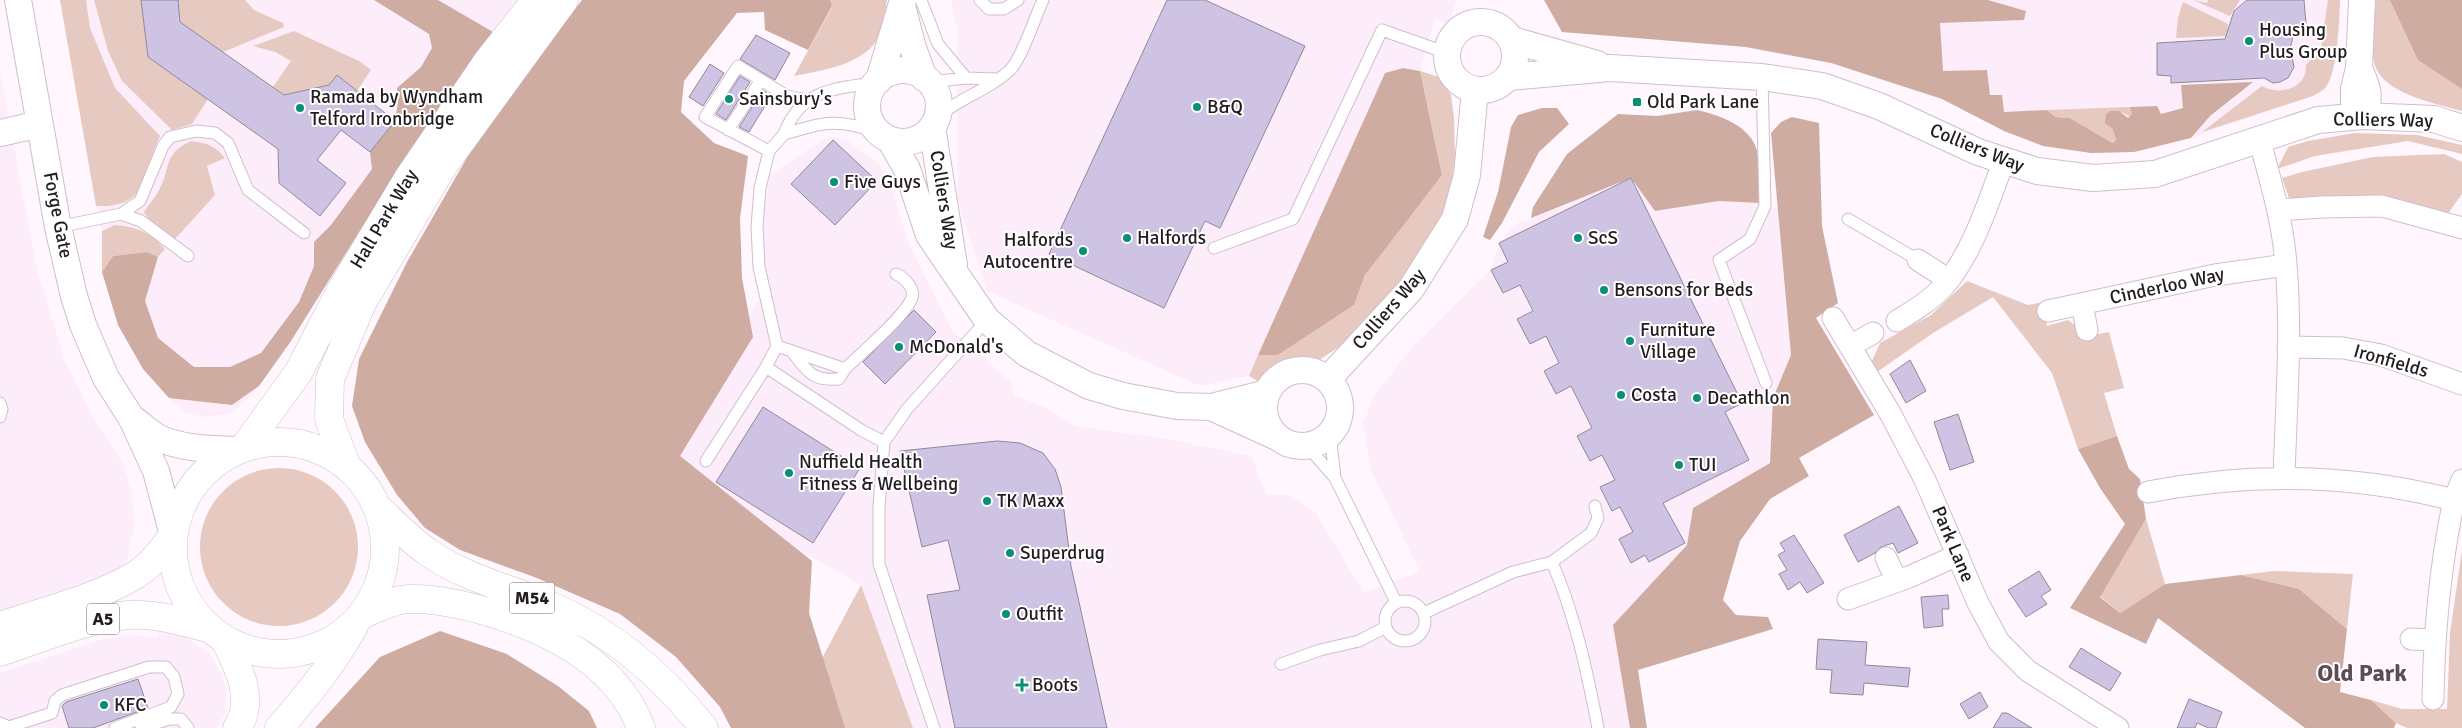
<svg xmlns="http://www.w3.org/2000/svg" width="2462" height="728" font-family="Signika,sans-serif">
	<rect width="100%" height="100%" fill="#fff7fd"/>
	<path fill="#fdedfa" d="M60,0H518L391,181L291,341L259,386L244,403L229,413L202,417L184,412L169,398L143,369L118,325L102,272V231Z
		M951,0H1457L1448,24L1435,19L1420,71L1403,68L1385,73L1249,376L1200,386L987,291L958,200L957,27Z
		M1988,0H2341L2339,29L2331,78L2325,89L2313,96L2191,138L2134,152L2091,153L2043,146L2004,131L1943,72L1939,23L2024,20L2026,11Z
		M0,71L37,269L65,361L94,418L123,464L132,493L134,526L125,570L0,619Z
		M833,137L848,141L877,162L889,180L908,242L952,330L1011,382L1014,395L1049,409L1075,426L1167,439L1252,456L1266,495H1291L1315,512L1364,592L1420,572L1370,468L1363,423L1375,395L1413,346L1491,270L1499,243L1514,225L1631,178L1655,211L1719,201L1760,203L1779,209L1791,355L1773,398L1770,463L1693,508L1687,545L1613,625L1630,728H913L861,585L648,465L765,291L761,236L770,175L822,140Z
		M160,629L185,637L210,654L221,673L227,693L224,716L217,728H0V673L100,640L134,635L157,638Z"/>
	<path fill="#e6c9c1" d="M60,0H86L90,28L115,88L160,136C141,174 151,208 96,206Z
		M94,0H141L148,57L208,99L192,124L172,130L122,81L108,51Z
		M178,0H245L254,10L283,23L284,27L223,52L180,22Z
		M830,0H887C885,10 885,26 880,35C865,65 824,70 794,76L832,7Z
		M2193,0L2207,3L2208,0H2240L2230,16Z
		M2328,0H2340C2339,21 2338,71 2326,87C2323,91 2317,93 2313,96L2202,132L2262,86C2280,96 2307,89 2306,65L2321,48Z
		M2376,0H2462V111C2435,103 2381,94 2374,62C2371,48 2375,16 2376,0Z
		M2183,2L2228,24L2227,36L2176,38L2178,17Z
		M294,31L359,61L371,70L357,91L337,75L329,85L284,95L273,87L291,61L275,52L253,46Z
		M1420,71L1439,77L1451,95L1454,118L1455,160L1448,204L1442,220L1401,288L1342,345L1319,360L1286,368L1259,382L1249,376L1258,355H1278L1354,305L1365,275L1381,252L1442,175Z
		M2130,107L2133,111L2131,117L2121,112L2112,128L2116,139L2114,143L2109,142L2070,118L2055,117L2047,110Z
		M2355,133L2417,135L2462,145V154L2408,141L2315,156L2277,169L2288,147L2308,141Z
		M191,141C207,143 216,146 225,158L207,166L215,195L175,239C164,230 150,223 144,212C148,205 154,199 158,192C172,169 161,155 191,141Z
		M2444,154L2462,162V194L2447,215L2297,203L2289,198L2282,178L2302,172L2373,157Z
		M115,225C137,227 150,232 165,249L158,257L147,252L113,256L102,272V231Z
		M1967,281L2028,305L2043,302L2047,326L2068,320L2076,326L2080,338L2109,332L2124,388L2104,393L2117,436L2078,449L2052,373L1993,297L1933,333L1877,372L1872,361L1880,343L1931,315Z
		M200 547a79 79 0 1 1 158 0a79 79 0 1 1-158 0Z
		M2146,519L2165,584L2120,613L2100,596Z
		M2462,550V728H2407L2396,723L2371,700L2402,709H2447L2450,633Z
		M2274,571L2353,574L2347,629L2299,589L2241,575Z
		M861,585L913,728H785Z"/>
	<path fill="#cfaca2" d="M374,0H438L493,32L391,181L291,341L259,386L232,405L169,398L143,369L118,325L102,272L113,256L147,252L158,257L145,301L158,338L194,367H230L261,353L299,302L314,266V242L331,225L372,169L370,152C389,129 401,120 397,88L421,67L432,48L429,34Z
		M582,0H830L832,6L808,50L765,30L764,12L737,13L684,81L681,112L714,143L748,156L740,218L742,278L753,337L680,456L812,561L809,613L845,728H731L720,707L676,657L620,614L537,578L460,550L425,528L397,495L365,442L352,406L359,359L407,262L480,135Z
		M1544,0H1988L2026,11L2024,20L1940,23L1943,71L1987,70L1990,95H2002L2004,112L2047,110L2055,117L2070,118L2110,142L2114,143L2116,139L2112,128L2105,123L2106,114L2110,111H2119L2128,118L2132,114L2130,107L2157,106L2161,114L2183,108L2181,85L2253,82L2210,116L2191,138L2134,152L2091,153L2043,146L2004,131L1942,99L1831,63L1746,47L1562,32Z
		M2390,0H2462V89L2418,60Z
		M1403,68L1420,71L1442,175L1365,275L1354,305L1278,355H1258L1385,73Z
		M1542,108H1557L1569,124L1539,152L1502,223L1490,240L1483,237L1498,192L1511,127L1518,115Z
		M1697,110C1718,115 1746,124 1755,145C1761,159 1758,187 1760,203L1719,201L1655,211L1631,178L1531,218L1533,207L1567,154L1618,114L1657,116Z
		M1792,117L1819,123L1822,226L1838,303L1816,318L1874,415L1799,458L1809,476L1770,499L1740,541L1723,600L1736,615L1768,617L1773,629L1638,670L1647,728H1630L1613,625L1687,545L1693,508L1770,463L1773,398L1791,355L1771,133L1781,122Z
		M2117,436L2129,469L2140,479L2146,519L2100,597L2120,613L2165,584L2241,575L2299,589L2347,629L2340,692L2371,700L2396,723L2394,728H2305L2158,618L2146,644L2070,608L2125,524L2100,488L2078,449Z
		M440,631L507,654L558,686L589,711L597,728H315L380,657Z"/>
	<path fill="#cec3e2" stroke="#8f899c" d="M141,0H178L180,22L284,95L329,85L337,75L395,121L370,152L341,130L317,160L346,183L320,216L279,183L278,149L148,57Z
		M1167,0H1205L1305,46L1220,228L1205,221L1164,308L1049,254Z
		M2247,0H2304L2306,24L2293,25L2292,42L2290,47L2294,67L2288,78L2280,82L2273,83L2264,78L2171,83V76L2157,75V43L2225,39L2234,11Z
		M756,35L790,53L775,80L740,59Z
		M710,64L724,73L703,106L689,97Z
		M740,76L750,82L726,120L716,114Z
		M763,90L767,93L764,98L768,101L749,132L739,127Z
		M833,140L877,181L835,225L791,184Z
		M1631,178L1742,403L1725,412L1749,460L1663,503L1685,543L1649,562L1645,555L1631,563L1619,539L1633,532L1620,507L1612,511L1600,487L1615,480L1602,455L1590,461L1577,436L1592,428L1571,386L1556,394L1544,371L1559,363L1546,336L1530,344L1517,319L1533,311L1520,285L1503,293L1491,270L1508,262L1499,243Z
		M914,310L936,332L885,384L863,362Z
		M1910,360L1926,391L1906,403L1890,374Z
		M763,407L860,468L813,543L716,482Z
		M1958,414L1974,462L1950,470L1934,422Z
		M997,441L1020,443L1043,453L1055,469L1061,487L1071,566L1107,728H955L927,595L960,590L948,540L922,547L900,451Z
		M1899,506L1918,543L1898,553L1893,543L1881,547L1875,553L1858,562L1844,535Z
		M1794,535L1824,583L1807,593L1800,582L1788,590L1779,574L1787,570L1778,555L1785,551L1780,543Z
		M2039,571L2051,590L2041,596L2047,604L2026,617L2008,590Z
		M1948,595L1949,609H1942L1943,626L1924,628L1921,597Z
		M1818,639L1867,642L1865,665L1910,668L1908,687L1864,683L1863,695L1830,693L1832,670L1816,669Z
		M2081,648L2121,673L2110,691L2069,667Z
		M138,679L148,708L93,728H69L62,706L66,702Z
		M1980,692L1988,707L1969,719L1960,704Z
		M2189,699L2222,712L2216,728H2209L2197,723L2195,728H2177Z
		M2002,713H2007L2032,728H1993Z"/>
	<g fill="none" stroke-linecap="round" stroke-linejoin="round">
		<g stroke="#d0bdcc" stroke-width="13">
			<path id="service" d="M921,0L938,44L966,78
				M980,0L989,9H1004L1018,0
				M1762,77L1765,206L1750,239L1719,260L1766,383
				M929,82L966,78L997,79
				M876,83C835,88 800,90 784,134C825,122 838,118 879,133
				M936,118C959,98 989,90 1010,70C1022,58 1035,17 1043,0
				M728,130L761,80
				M784,134L769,151L760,188L757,227L759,267L777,346L766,367L861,430L884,442
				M769,151L705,117L738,66L787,96L807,100
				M121,214L141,221L188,256
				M1848,219L1918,260
				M58,227L121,214L140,201L163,146L170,137L196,131L215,133L228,143L248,190L304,233
				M1214,248L1293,219L1382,30L1447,53
				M777,346L845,369C860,354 905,316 912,298C915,288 904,277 896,274
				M793,353C809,373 812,381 839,379L845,369
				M0,403L2,409L0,417
				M1330,434L1335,478
				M1307,446L1335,478L1396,602
				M706,461L766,367
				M1552,562C1575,615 1587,671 1598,728
				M1385 621a20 20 0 1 1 40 0a20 20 0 1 1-40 0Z
				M1424,613L1513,572L1552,562L1591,533L1598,518L1595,506
				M1281,664L1320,650L1359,641L1386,627
				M0,723L9,727L52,713L55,701L62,695L149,667H166L174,677L178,694L171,707L115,728
				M141,728L169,719H181L188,728
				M934,728L879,564V507L884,442L907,409L987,320"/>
		</g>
		<g stroke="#d0bdcc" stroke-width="23">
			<path id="minor" d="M2259,138C2270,180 2283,221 2286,265C2292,335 2286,408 2284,478
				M2279,210L2322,207L2382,206L2462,228
				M1918,260L1949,280
				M2082,304L2087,330
				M2048,311L2215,275L2286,265
				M1833,318L1890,413L1925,480L1978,603L1999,642L2028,671L2118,728
				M1897,321C1913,311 1930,301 1943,287C1972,255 1989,201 2004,160
				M1850,346L1873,333
				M2288,347L2343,348L2381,355L2462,384
				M2148,492C2250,472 2354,474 2454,500C2440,566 2434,632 2433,699
				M2454,500L2462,480
				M1886,558L1897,581
				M1848,599L1909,577L1958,555
				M2411,639L2434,640"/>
		</g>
		<g stroke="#d0bdcc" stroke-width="28">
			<path id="tertiary" d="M18,0L58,227L74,296L83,325L106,378L132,419L156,471L172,531
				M902,6L913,48L924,78
				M1447 56a34 34 0 1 1 68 0a34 34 0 1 1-68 0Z
				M1512,40L1597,64
				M2359,68C2367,87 2372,96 2363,116L2354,105V89L2359,68L2362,0
				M867 106a36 36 0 1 1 72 0a36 36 0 1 1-72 0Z
				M1509,77L1610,68L1762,77L1822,86L1879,106L1978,152L2037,171L2093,178L2155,174L2318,120L2363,116L2434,119L2462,128
				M879,80L903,0
				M932,127L954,265
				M0,133L40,124
				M890,140L907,169L929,235L987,320L1027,354L1089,386L1123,396L1177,406L1211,407L1267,393
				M1264 408a38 38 0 1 1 76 0a38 38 0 1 1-76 0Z
				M1328,379L1411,289L1455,219L1467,175L1475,90
				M1211,407L1279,438
				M133,419C140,424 148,431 155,436C179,449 211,449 237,450"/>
		</g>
		<g stroke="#d0bdcc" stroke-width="29">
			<path id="secondary" d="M245,446L298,373L340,292L409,177L487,62L536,0
				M345,462L329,419L330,379L362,303L443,166L564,0"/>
		</g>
		<g stroke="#d0bdcc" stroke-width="29">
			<path id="primary" d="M173 548a106 106 0 1 1 212 0a106 106 0 1 1-212 0Z
				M0,626C41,612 101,597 137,574C151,565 161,552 171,538
				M0,652C37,640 92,617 129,615C156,613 183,622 208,628"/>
		</g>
		<g stroke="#d0bdcc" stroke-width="29">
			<path id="motorway" d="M378,508C394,523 411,541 429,553C465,578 511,589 551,606C612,632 663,676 704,728
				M363,614C378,608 394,599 410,599C433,598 456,604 478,609C543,627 616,660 641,728
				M225,640C238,666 256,700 237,728
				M279,728C308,695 333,664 354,626"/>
		</g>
		<use href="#service" stroke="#fff" stroke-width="11"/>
		<use href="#minor" stroke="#fff" stroke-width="21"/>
		<use href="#tertiary" stroke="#fff" stroke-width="26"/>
		<use href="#secondary" stroke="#fff" stroke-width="28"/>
		<use href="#primary" stroke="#fff" stroke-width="28"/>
		<use href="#motorway" stroke="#fff" stroke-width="28"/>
	</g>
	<g fill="#0a8e74" stroke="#fff" stroke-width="2">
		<circle cx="2249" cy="41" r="5"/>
		<circle cx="729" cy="99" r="5"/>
		<rect x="1632" y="97" width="10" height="10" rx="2.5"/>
		<circle cx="1197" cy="107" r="5"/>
		<circle cx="300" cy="108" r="5"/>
		<circle cx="834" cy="182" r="5"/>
		<circle cx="1127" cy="238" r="5"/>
		<circle cx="1578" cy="238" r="5"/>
		<circle cx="1083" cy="251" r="5"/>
		<circle cx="1604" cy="290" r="5"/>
		<circle cx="1630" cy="341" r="5"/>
		<circle cx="899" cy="347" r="5"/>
		<circle cx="1621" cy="395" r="5"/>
		<circle cx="1697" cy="398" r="5"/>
		<circle cx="1679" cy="465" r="5"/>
		<circle cx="789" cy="473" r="5"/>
		<circle cx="987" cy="501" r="5"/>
		<circle cx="1010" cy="553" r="5"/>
		<circle cx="1006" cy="614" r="5"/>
		<path d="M1019.5 677.5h5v5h5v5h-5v5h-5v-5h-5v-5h5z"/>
		<circle cx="104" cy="705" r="5"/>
	</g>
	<g text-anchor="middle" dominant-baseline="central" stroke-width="4" stroke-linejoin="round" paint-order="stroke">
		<g fill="#fff" stroke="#646064" stroke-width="1">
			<rect x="509.5" y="582.5" width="45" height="31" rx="4"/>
			<rect x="87" y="603.5" width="32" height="31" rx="4"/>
		</g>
		<g font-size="18" font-weight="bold" fill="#221c21">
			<text x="532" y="598">M54</text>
			<text x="103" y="619">A5</text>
		</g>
		<g font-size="19" fill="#221c21" stroke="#fff" text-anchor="start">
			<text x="2259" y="30">Housing<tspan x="2259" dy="22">Plus Group</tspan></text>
			<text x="310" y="97">Ramada by Wyndham<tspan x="310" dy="22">Telford Ironbridge</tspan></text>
			<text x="739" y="99">Sainsbury's</text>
			<text x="1647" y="102">Old Park Lane</text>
			<text x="1207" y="107">B&amp;Q</text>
			<text x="844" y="182">Five Guys</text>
			<text x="1137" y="238">Halfords</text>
			<text x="1588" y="238">ScS</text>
			<text x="1073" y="240" text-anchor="end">Halfords<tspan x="1073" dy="22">Autocentre</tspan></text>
			<text x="1614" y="290">Bensons for Beds</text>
			<text x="1640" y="330">Furniture<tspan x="1640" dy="22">Village</tspan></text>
			<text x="909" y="347">McDonald's</text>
			<text x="1631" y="395">Costa</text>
			<text x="1707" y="398">Decathlon</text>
			<text x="799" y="462">Nuffield Health<tspan x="799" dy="22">Fitness &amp; Wellbeing</tspan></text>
			<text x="1689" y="465">TUI</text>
			<text x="997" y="501">TK Maxx</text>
			<text x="1020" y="553">Superdrug</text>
			<text x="1016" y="614">Outfit</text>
			<text x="1032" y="685">Boots</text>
			<text x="114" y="705">KFC</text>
		</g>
		<g font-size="19" fill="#221c21" stroke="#fff">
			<text transform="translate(2383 120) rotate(1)">Colliers Way</text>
			<text transform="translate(1977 148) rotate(22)">Colliers Way</text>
			<text transform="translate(944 200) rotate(81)">Colliers Way</text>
			<text transform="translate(58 215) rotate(79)">Forge Gate</text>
			<text transform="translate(384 219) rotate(-59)">Hall Park Way</text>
			<text transform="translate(2167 286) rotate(-12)">Cinderloo Way</text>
			<text transform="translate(1389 309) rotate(-49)">Colliers Way</text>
			<text transform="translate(2391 361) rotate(16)">Ironfields</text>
			<text transform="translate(1953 544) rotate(67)">Park Lane</text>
		</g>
		<g font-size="24" font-weight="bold" fill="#5c4c58" stroke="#fff">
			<text x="2362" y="673">Old Park</text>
		</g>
	</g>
</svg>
